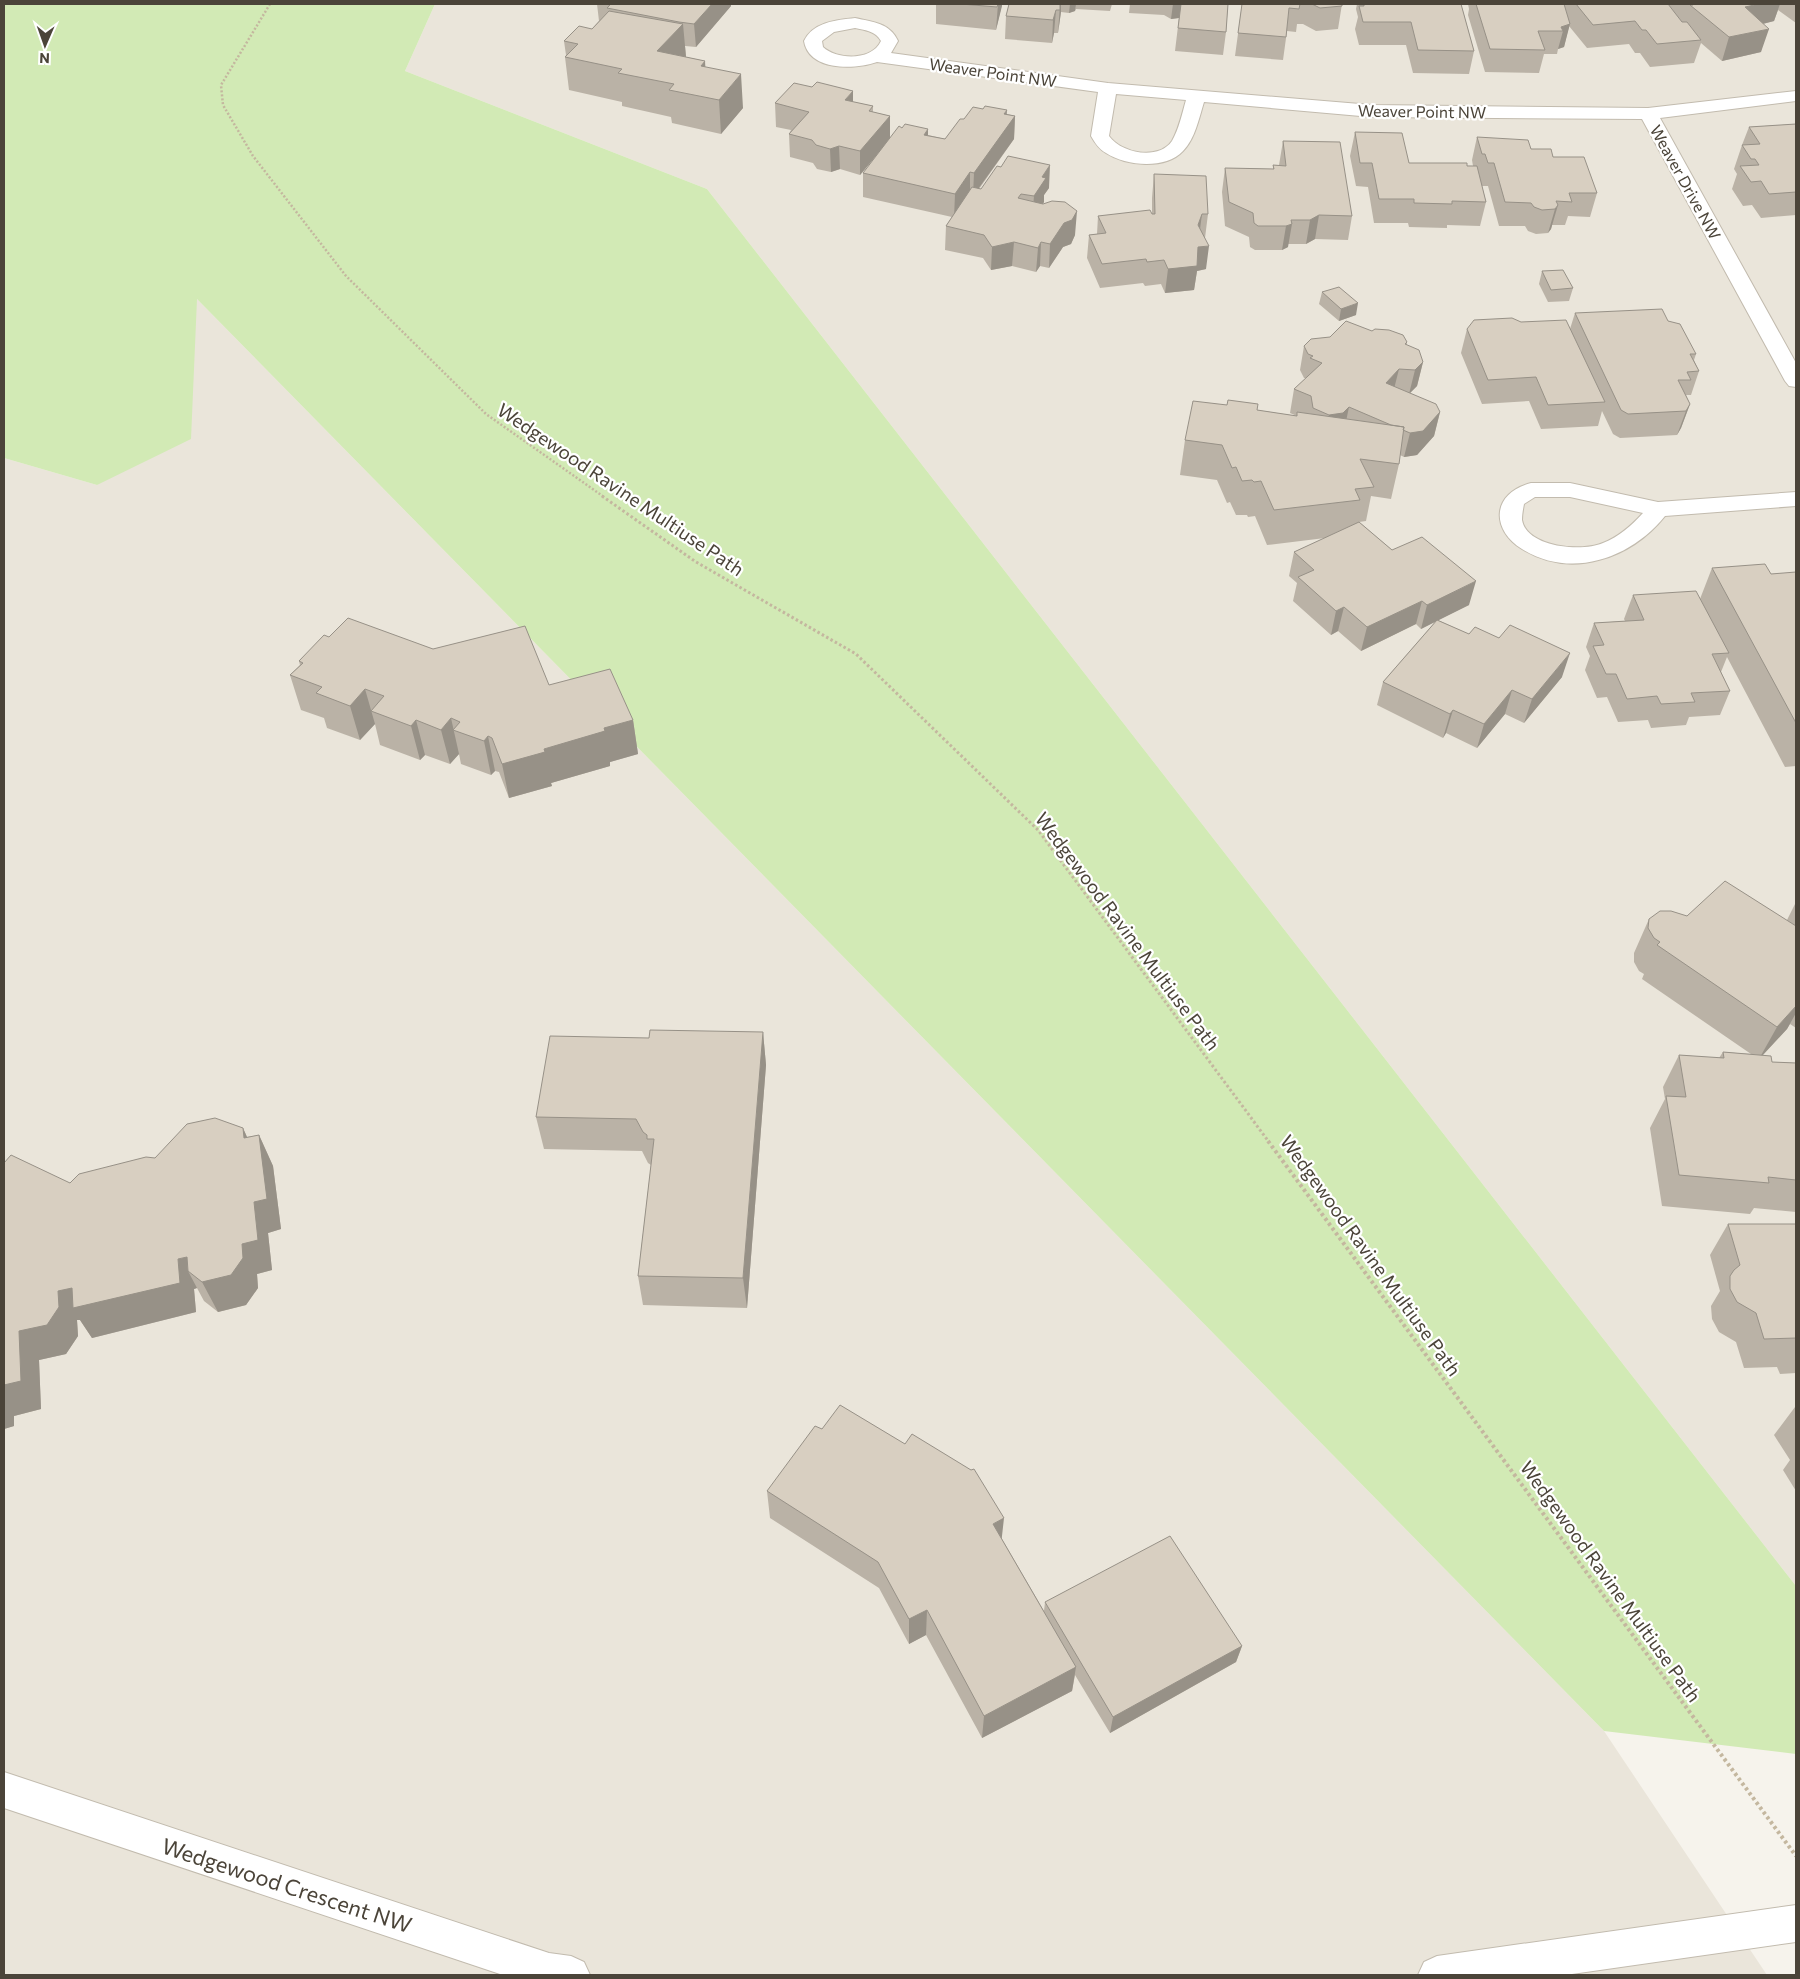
<svg xmlns="http://www.w3.org/2000/svg" width="1800" height="1979" font-family="Commissioner,sans-serif">
	<rect width="100%" height="100%" fill="#f6f3ec"/>
	<path fill="#eae5da" d="M435,4H1796V1586L707,189L405,71Z
		M196,298L1604,1731L1767,1975H4V458L97,485Z"/>
	<path fill="#d2eab5" d="M4,4H435L405,71L707,189L1796,1586V1754L1604,1731L197,299L191,439L97,485L4,458Z"/>
	<g fill="none" stroke-linecap="round" stroke-linejoin="round">
		<g stroke="#c2bbae" stroke-width="2">
			<path id="minor" d="M855,18C873,22 890,23 898,41L891,53L1108,83L1372,105L1648,108L1796,91V101L1660,118L1796,363V387L1789,386L1785,381L1642,119L1372,117L1204,102C1199,118 1195,139 1183,151C1165,170 1126,166 1106,153C1099,149 1095,143 1091,136L1098,92L877,62C854,70 809,71 804,41C813,22 836,20 855,18ZM855,28C864,30 876,31 881,41C872,61 837,60 823,47L822,41L834,32ZM1116,94L1186,100C1182,114 1179,129 1172,141C1158,161 1121,153 1109,136Z
				M1531,483H1570L1658,502L1796,492V506L1665,516C1631,558 1572,580 1522,549C1490,529 1492,493 1531,483ZM1535,497H1570L1643,513C1632,525 1619,537 1603,543C1583,552 1527,548 1522,520C1522,515 1523,509 1524,504Z
				M4,1772L549,1953L571,1956L584,1962L590,1975H503L4,1808Z
				M1796,1905V1942L1565,1975H1418L1424,1962L1437,1956Z"/>
		</g>
		<path stroke="#c4b79f" stroke-width="2.5" stroke-dasharray="2 2" stroke-linecap="butt" d="M270,4L221,85L223,105L253,156L346,276L486,414L604,497"/>
		<path stroke="#c4b79f" stroke-width="3" stroke-dasharray="2.5 2.5" stroke-linecap="butt" d="M602,496L696,562L856,654L1038,830L1269,1142"/>
		<path stroke="#c4b79f" stroke-width="4" stroke-dasharray="3 3" stroke-linecap="butt" d="M1268,1141L1796,1856"/>
		<use href="#minor" fill="#fff" fill-rule="evenodd"/>
	</g>
	<path fill="#bab2a6" d="M597,4H731V6L696,47L685,46L686,57L705,61V67L743,108L721,134L672,123L671,117L622,106V102L569,90L565,57L566,55L564,41L592,29L599,21Z
		M935,4H1002L996,30L936,24V4Z
		M1009,4H1112L1110,11L1076,9L1075,11L1069,13L1061,12L1058,33H1054L1052,43L1005,39L1006,16Z
		M1130,4H1228L1226,32L1223,55L1175,51L1179,18L1171,19L1164,15L1129,13Z
		M1242,4H1342L1338,29L1316,31L1303,24H1297L1296,32L1287,31L1283,60L1235,56Z
		M1357,4H1461L1474,51L1469,74L1413,73L1406,45H1359L1355,29L1358,17L1356,9Z
		M1468,4H1796V23L1778,10L1774,21L1763,24L1761,52L1722,61L1701,43L1694,63L1650,67L1640,53H1635L1629,44L1587,48L1569,26L1564,47L1558,49L1557,54H1544L1539,73L1485,72L1468,15L1469,9Z
		M853,102L873,106V112L890,116V138L928,135L945,139L964,119L1007,114L1015,116L1014,139L979,189L1049,188L1044,195V202L1043,204L1075,235L1071,244L1063,247L1049,268L1040,266L1036,272L1012,266L991,270L983,258L945,250L946,226L952,217L863,197V173L877,155L860,175L840,169L831,172L817,169L813,163L790,157L789,134L791,130L776,127L775,103Z
		M1796,124V215L1761,218L1752,205L1743,206L1732,189L1737,174L1734,169L1742,145L1749,127Z
		M1355,132L1409,163L1473,166L1472,160L1477,137L1531,149L1553,157L1597,193L1590,217L1568,216L1565,225H1552L1551,229L1548,233L1536,234L1528,231L1525,226H1499L1488,186H1482L1486,202L1480,226L1447,225V228L1409,227L1408,223H1374L1368,187L1356,186L1350,156Z
		M1283,141L1352,216L1348,240L1315,239L1306,244H1288V247L1282,250H1255L1250,247L1249,237L1225,226L1222,192L1225,168L1273,169V165H1279Z
		M1154,174L1208,214L1205,238L1206,269L1197,271L1194,290L1165,293L1161,284L1145,286L1143,283L1100,288L1087,258L1089,235L1097,234L1098,216L1152,214V198Z
		M1542,271L1573,288L1569,301L1548,302L1539,284Z
		M1322,292L1356,315L1339,321L1319,304Z
		M1575,313L1668,321L1696,354L1694,360L1699,371L1691,395H1686L1690,404L1681,428L1677,435L1620,438L1613,434L1602,411L1598,426L1541,429L1529,401L1482,404L1461,353L1467,329L1521,322L1570,329Z
		M1372,331L1407,342V345L1423,362L1417,386L1410,393L1440,412L1434,436L1417,455L1404,457L1400,455L1399,464L1391,499L1371,496L1366,521L1359,522L1392,550L1469,605L1438,620L1562,677L1524,723L1505,714L1477,748L1446,733L1443,738L1377,705L1383,682L1436,621L1421,629L1416,624L1361,651L1338,631L1331,635L1293,601L1297,583L1289,576L1294,552L1325,538L1267,545L1255,516L1248,517L1247,515H1236L1230,502L1227,503L1217,480L1180,475L1185,440L1257,410L1297,416L1290,413L1294,389L1306,378H1304L1300,370L1304,346Z
		M1712,568L1771,574L1796,573V766L1785,767L1727,657L1721,672L1730,691L1720,715L1689,717L1686,725L1651,728L1648,720L1618,722L1607,697L1597,698L1585,670L1590,656L1586,647L1594,623L1625,621L1624,619L1633,595L1700,599Z
		M329,637L433,649L549,685L633,720L638,754L610,762V766L551,783L552,786L509,798L499,772L495,771L491,775L461,764L459,754L450,764L425,755L420,760L380,745L375,724L360,740L327,728L324,718L301,710L290,675L300,665L299,661Z
		M1796,902V1028L1790,1024L1787,1029L1763,1055L1772,1062L1796,1063V1212L1754,1208L1750,1214L1662,1206L1650,1128L1665,1099L1663,1087L1679,1055L1719,1058L1723,1052L1751,1054L1642,979L1644,974L1639,971L1634,962V953L1649,919L1687,916L1787,920Z
		M763,1032L766,1065L747,1308L643,1305L638,1276L651,1165L648,1163L642,1151L544,1149L536,1117L649,1038Z
		M243,1128L247,1137L259,1135L273,1166L281,1229L268,1233L272,1270L257,1274L258,1288L246,1305L218,1312L204,1301L197,1288L194,1289L196,1312L92,1338L80,1320H77L78,1336L66,1354L39,1360L41,1409L14,1416V1426L4,1429L70,1183L155,1158Z
		M1728,1224H1796V1373L1780,1374L1777,1367L1744,1368L1736,1342L1719,1332L1712,1319L1711,1306L1720,1291L1710,1255Z
		M1795,1407H1796V1491L1783,1470L1790,1460L1774,1435Z
		M767,1491L1002,1539L1044,1611L1045,1602L1242,1646L1236,1662L1110,1733L1075,1675L1072,1691L982,1738L926,1635L909,1644L879,1588L770,1518Z"/>
	<path fill="#979187" d="M712,4H731V6L696,47L694,24Z
		M998,4H1002V6L996,30Z
		M1060,4H1061V12L1058,33Z
		M1070,4H1076L1075,11L1069,13Z
		M1173,4H1188L1186,17L1171,19Z
		M1759,4H1780L1774,21L1738,30L1745,7Z
		M1056,10L1054,33L1052,43L1053,20Z
		M683,24L686,57L657,51Z
		M1570,24L1564,47L1558,49L1563,31L1561,27Z
		M1769,29L1761,52L1722,61L1729,37Z
		M705,61L707,95L701,66Z
		M741,74L743,108L721,134L719,100Z
		M853,91V114L845,100Z
		M1007,110L1006,127L1015,116L1014,139L973,196L974,173L1004,114Z
		M890,116V139L860,175V151Z
		M928,129V153L924,135Z
		M839,146L840,169L831,172L830,149Z
		M1050,165L1049,188L1044,195V202L1032,220L1034,196L1042,177Z
		M970,172V195L954,218L955,194Z
		M1558,205L1551,229L1548,233L1555,209Z
		M1077,211L1075,235L1071,244L1063,247L1049,268L1050,244L1064,223Z
		M1202,214L1199,237L1198,225Z
		M1319,215L1315,239L1306,244L1310,220Z
		M1292,224L1288,247L1282,250L1286,226Z
		M1014,242L1012,266L991,270L992,247Z
		M1041,242L1040,266L1036,272L1038,248Z
		M1209,246L1206,269L1197,271L1194,290L1165,293L1168,269L1198,247Z
		M1358,303L1356,315L1339,321L1341,309Z
		M1423,362L1417,386L1409,394L1415,370Z
		M1399,369L1393,393L1386,383Z
		M1690,404L1681,428L1677,435L1686,411Z
		M1349,407L1344,431L1325,439L1329,415Z
		M1440,412L1434,436L1417,455L1404,457L1410,433Z
		M1476,581L1469,605L1421,629L1427,605Z
		M1422,601L1416,624L1361,651L1367,627Z
		M1344,607L1338,631L1331,635L1336,611Z
		M1570,653L1562,677L1524,723L1532,699Z
		M365,689L375,724L360,740L350,706Z
		M1512,690L1505,714L1477,748L1484,724Z
		M1453,710L1446,733L1443,738L1450,714Z
		M451,718L459,754L450,764L441,730Z
		M416,720L425,755L420,760L411,726Z
		M633,720L638,754L610,762V766L551,783L552,786L509,798L502,764L604,728Z
		M488,736L495,771L491,775L484,741Z
		M1796,1006V1013L1787,1029L1759,1059L1777,1027Z
		M763,1032L766,1065L747,1308L743,1278Z
		M243,1128L257,1160L244,1138Z
		M259,1135L273,1166L281,1229L268,1233L272,1270L257,1274L258,1288L246,1305L218,1312L202,1282L242,1244L254,1202Z
		M187,1257L188,1271L197,1288L194,1289L196,1312L92,1338L80,1320H77L78,1336L66,1354L39,1360L41,1409L14,1416V1426L4,1429V1385L19,1331L58,1291Z
		M1004,1518L1001,1545L993,1524Z
		M927,1610L926,1635L909,1644V1619Z
		M1242,1646L1236,1662L1110,1733L1113,1717Z
		M1076,1667L1072,1691L982,1738L984,1716Z"/>
	<path fill="#d8cfc1" stroke="#979187" d="M605,4H712L694,24L679,22L607,8L610,5Z
		M961,4H998L997,7Z
		M1009,4H1060V10H1056L1053,20L1006,16Z
		M1181,4H1228L1226,32L1178,28Z
		M1242,4H1300L1299,9L1289,8L1286,37L1238,33Z
		M1312,4H1342V6L1320,8Z
		M1364,4H1461L1474,51L1418,50L1411,22H1363L1359,6H1364Z
		M1476,4H1564L1570,24L1561,27L1563,31H1538L1545,50L1490,49Z
		M1576,4H1668L1682,22H1687L1701,40L1657,44L1646,30H1642L1635,21L1593,25Z
		M1692,4H1759L1745,7L1769,29L1729,37L1690,5H1693Z
		M609,11L683,24L657,51L705,61L701,66L741,74L719,100L669,90L674,84L618,73L622,69L565,57L578,44L564,41L579,26L592,29Z
		M817,82L853,91L845,100L873,106L869,111L890,116L860,151L839,146L830,149L816,145L812,140L789,134L809,112L775,103L794,83L812,87Z
		M985,106L1007,110L1004,114L1015,116L974,173L970,172L955,194L863,173L899,126L902,128L905,124L928,129L924,135L945,139L960,119H964L973,107L983,109Z
		M1796,124V192L1769,194L1761,181L1751,182L1740,166L1759,165L1755,159H1751L1742,145L1760,144L1749,127Z
		M1355,132L1402,133L1409,163H1467V166H1477L1486,202L1452,201V204L1414,203V199H1379L1372,163H1360Z
		M1477,137L1528,140L1531,149H1551L1553,157H1584L1597,193H1569L1572,202L1556,201L1558,205L1555,209L1542,210L1534,207L1531,203L1505,202L1494,163H1488L1485,154H1482Z
		M1283,141L1340,142L1352,216L1319,215L1310,220H1291L1292,224L1286,226H1258L1254,223L1253,213L1229,202L1225,168L1274,169L1273,165L1286,166Z
		M1008,156L1050,165L1042,177L1046,178L1034,196L1021,194L1018,198L1043,204L1052,201L1065,202L1077,211L1072,220L1064,223L1050,244L1041,242L1038,248L1014,242L992,247L984,235L946,226L972,187L981,189L997,166L1001,167Z
		M1154,174L1206,176L1208,214H1202L1198,225L1209,246L1198,247L1197,266L1168,269L1164,260L1147,262L1146,259L1102,264L1089,235L1106,233L1098,216L1150,210L1152,214H1155Z
		M1563,270L1573,288L1551,290L1542,271Z
		M1339,287L1358,303L1341,309L1322,292Z
		M1662,309L1668,321L1680,324L1696,354H1690L1699,371L1687,372L1691,380H1678L1690,404L1686,411L1628,414L1621,410L1575,313Z
		M1512,318L1521,322L1566,320L1605,402L1548,405L1536,377L1488,380L1467,329L1474,320Z
		M1346,321L1372,331L1375,329L1389,330L1403,335L1407,342L1405,344L1419,350L1423,362L1415,370L1399,369L1386,383L1436,404L1440,412L1423,431L1410,433L1403,430L1404,427L1391,425L1349,407L1343,413L1329,415L1313,408L1311,396L1294,389L1322,363L1310,358L1313,356L1308,354L1304,346L1311,339L1330,337Z
		M1228,400L1258,404L1257,410L1297,416V412L1404,427L1399,464L1360,459L1374,487L1355,489L1360,500L1274,510L1261,481L1254,482L1252,480L1242,481L1236,467L1232,468L1222,445L1185,440L1193,401L1227,405Z
		M1359,522L1392,550L1422,537L1476,581L1427,605L1422,601L1367,627L1344,607L1336,611L1298,577L1314,570L1294,552Z
		M1765,564L1771,574L1796,572V723L1712,568Z
		M1696,591L1729,653L1712,654L1730,691L1691,693L1695,702L1661,704L1657,696L1627,699L1616,674H1606L1593,646L1604,645L1594,623L1644,620L1633,595Z
		M348,618L433,649L525,626L549,685L610,669L633,720L604,728L605,731L544,749L545,752L502,764L492,738L488,736L484,741L453,730L460,722L451,718L441,730L416,720L411,726L371,711L384,696L365,689L350,706L316,693L322,687L290,675L303,663L299,661L324,635L329,637Z
		M1437,620L1469,634L1475,627L1499,638L1510,625L1570,653L1532,699L1512,690L1484,724L1453,710L1450,714L1383,682Z
		M1725,881L1796,926V1006L1777,1027L1657,945L1660,942L1654,938L1648,928L1649,919L1660,911H1671L1687,916Z
		M650,1030L763,1032L743,1278L638,1276L654,1139H647V1135L643,1132L636,1119L536,1117L550,1036L649,1038Z
		M1723,1052L1771,1056L1772,1062L1796,1063V1180L1768,1177L1769,1183L1679,1175L1666,1096L1686,1097L1679,1055L1724,1058Z
		M215,1118L243,1128L244,1138L259,1135L267,1199L254,1202L258,1240L242,1244L243,1258L231,1275L202,1282L188,1271L187,1257L178,1259L180,1283L73,1308L72,1288L58,1291L59,1307L47,1325L19,1331L21,1381L4,1385V1163L11,1155L70,1183L79,1174L146,1157L155,1158L187,1124Z
		M1728,1224H1796V1338L1764,1339L1756,1313L1737,1302L1730,1289V1276L1734,1270L1740,1265Z
		M840,1405L905,1444L912,1434L971,1470L974,1469L1004,1518L993,1524L1076,1667L984,1716L927,1610L909,1619L878,1562L767,1491L815,1426L822,1429Z
		M1170,1536L1242,1646L1113,1717L1045,1602Z"/>
	<g text-anchor="middle" dominant-baseline="central" stroke-width="4.5" stroke-linejoin="round" paint-order="stroke">
		<g font-size="16" fill="#4b4439" stroke="#fff">
			<text transform="translate(993 72) rotate(8)">Weaver Point NW</text>
			<text transform="translate(1422 111) rotate(1)">Weaver Point NW</text>
			<text transform="translate(1686 182) rotate(61)">Weaver Drive NW</text>
		</g>
		<g font-size="19" fill="#4b4439" stroke="#fff">
			<text transform="translate(621 489) rotate(34)">Wedgewood Ravine Multiuse Path</text>
			<text transform="translate(1128 931) rotate(53)">Wedgewood Ravine Multiuse Path</text>
			<text transform="translate(1371 1255) rotate(54)">Wedgewood Ravine Multiuse Path</text>
			<text transform="translate(1611 1581) rotate(54)">Wedgewood Ravine Multiuse Path</text>
		</g>
		<g font-size="22" fill="#4b4439" stroke="#fff">
			<text transform="translate(287 1885) rotate(18)">Wedgewood Crescent NW</text>
		</g>
	</g>
	<rect width="1800" height="1979" fill="none" stroke="#4b4439" stroke-width="10"/>
	<g transform="translate(45 45) rotate(182)" stroke="#ffffff" stroke-width="4" paint-order="stroke">
	<path d="M0-4L9 19L0 12L-9 19Z" fill="#4b4439"/>
	<text y="-8" font-size="14" font-weight="bold" text-anchor="middle" fill="#4b4439">N</text>
	</g>
</svg>
